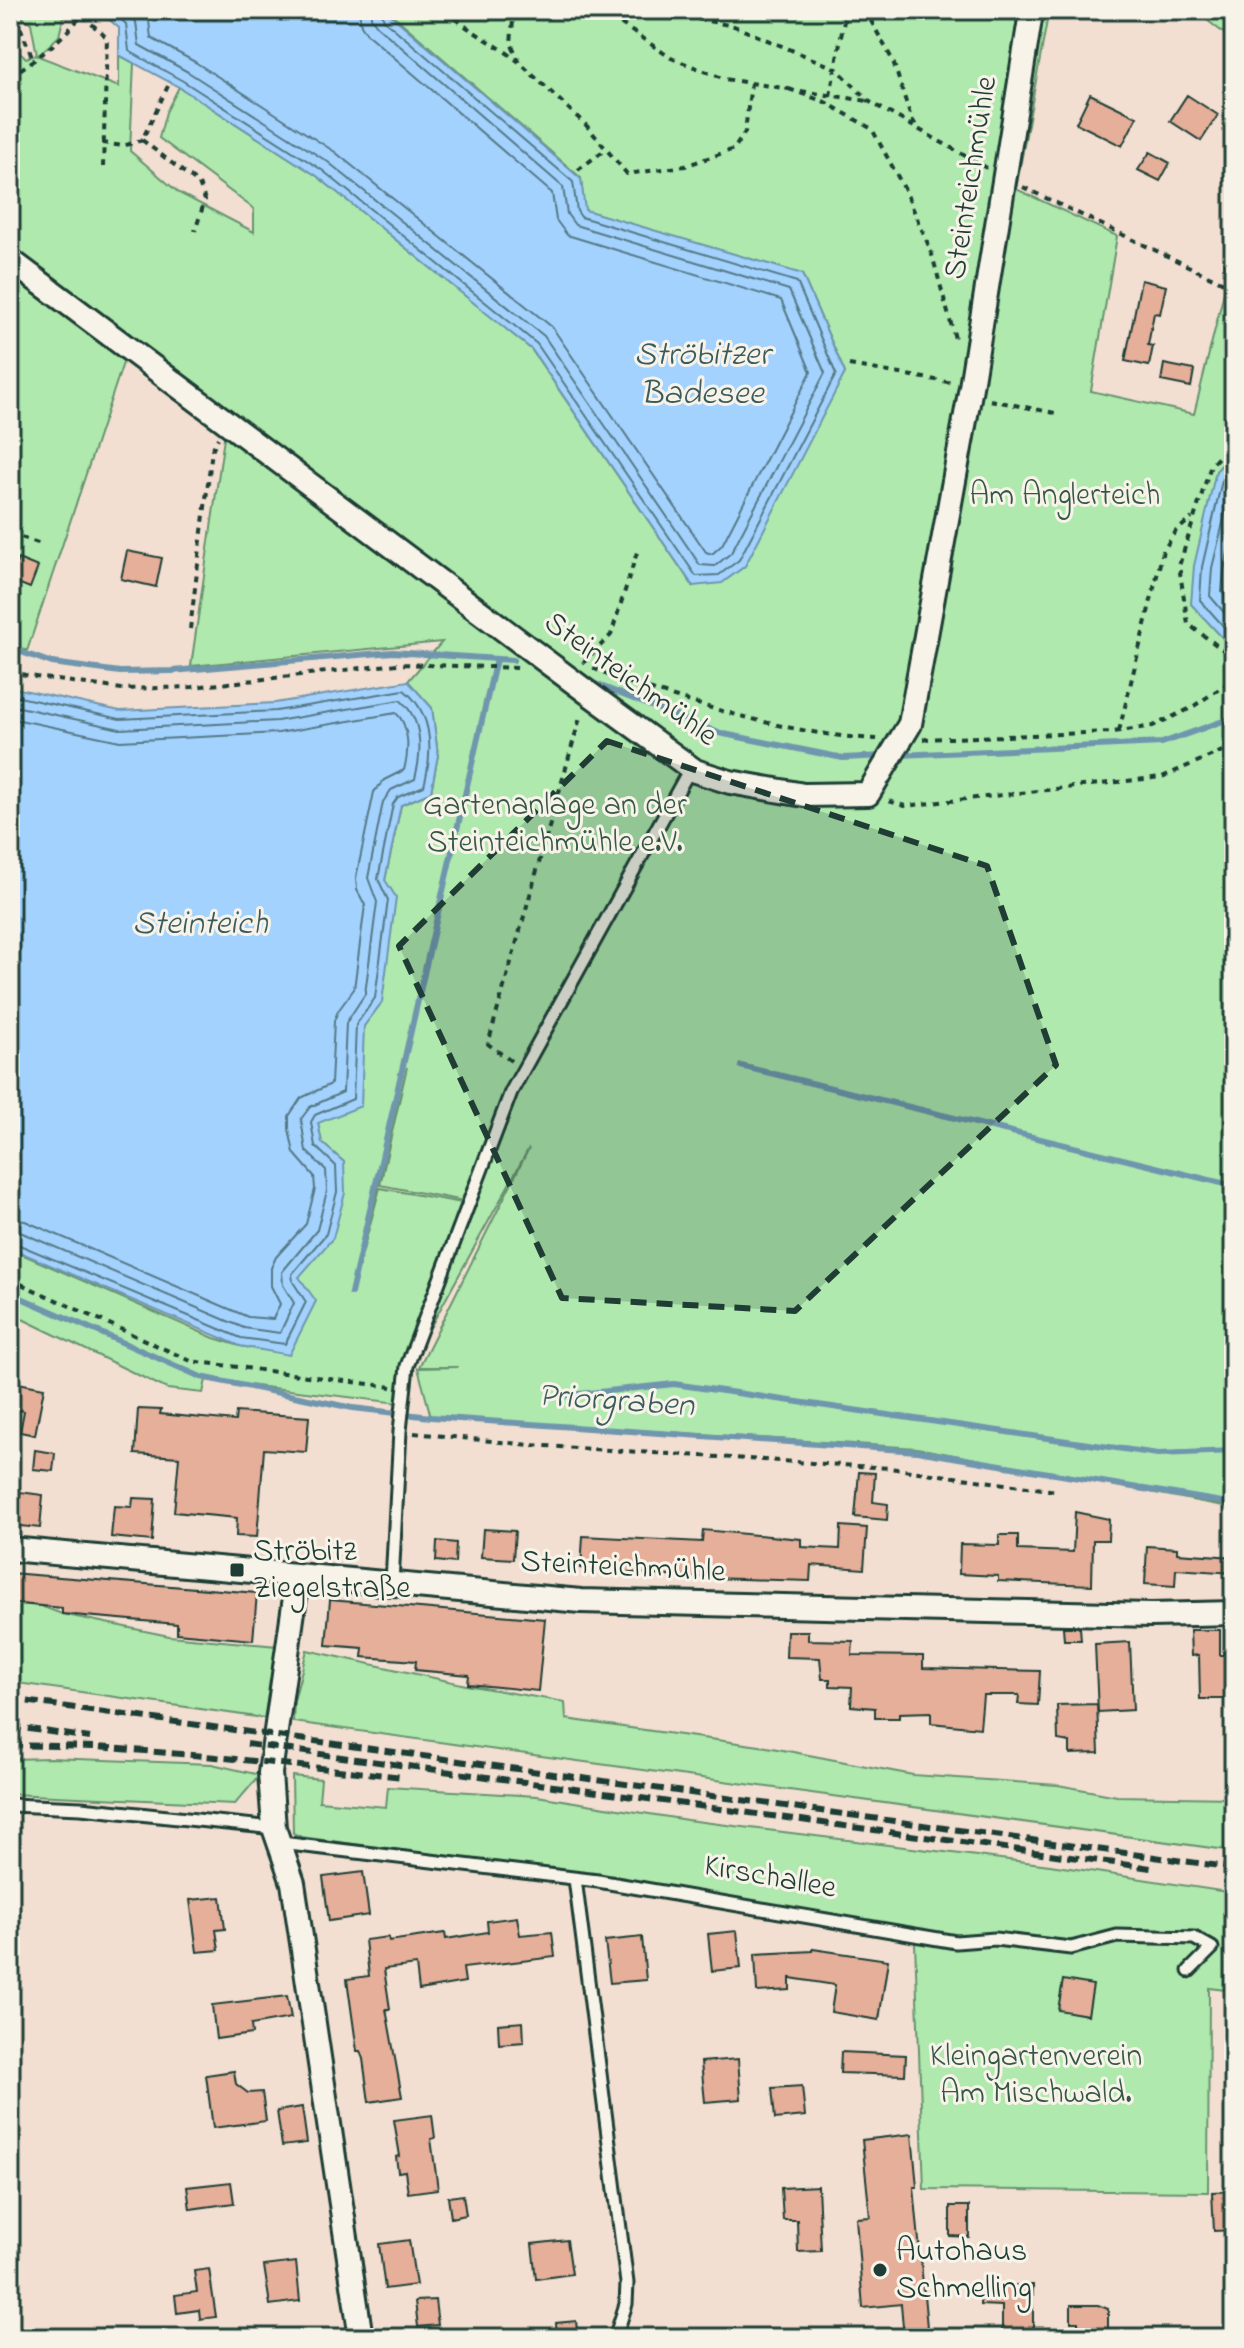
<svg xmlns="http://www.w3.org/2000/svg" width="1244" height="2348" font-family="'Indie Flower',sans-serif">
	<rect width="100%" height="100%" fill="#f2dfd1"/>
	<filter id="ink" filterUnits="userSpaceOnUse"><feTurbulence type="fractalNoise" baseFrequency=".0125" numOctaves="2"/><feDisplacementMap in="SourceGraphic" scale="16" xChannelSelector="R" yChannelSelector="G"/><feConvolveMatrix kernelMatrix="1 2 1 2 8 2 1 2 1" color-interpolation-filters="sRGB"/></filter>
	<g filter="url(#ink)">
		<path fill="#afe9ad" stroke="#679370" stroke-width="2" fill-rule="evenodd" d="M11,10H69L63,19L59,36L38,56L119,87V55L134,63L130,151L179,193L254,232V209L159,138L166,112L179,87L317,176L531,349L693,586L829,402L845,373L802,274L584,210L581,178L387,10H1049L1016,189L1117,236L1091,391L1194,414L1234,252V452L1216,471L1191,604L1234,650V1508L917,1448L431,1417L418,1368L458,1367H419L529,1148L410,1364L398,1403L206,1380L203,1393L167,1389L10,1313V1249L214,1338L240,1346L289,1354L296,1276L344,1162L322,1143L318,1123L364,1026L382,1002L385,880L401,805L431,792L438,755L432,708L408,681L442,642L191,666L225,431L125,357L27,651L15,646L10,658V277L124,356L10,253V46L26,58L37,55L31,23ZM671,789L679,791L515,1090L468,1204L380,1188L362,1254L407,1067L380,1185L464,1201L508,1089Z
			M1194,10H1234V41Z
			M10,1603L41,1606L62,1614L169,1636L277,1646L264,1718L10,1682Z
			M307,1650L466,1685L565,1702L566,1719L767,1747L913,1775L1058,1785L1117,1796L1234,1798V1851L293,1722L294,1701Z
			M50,1758L212,1764L260,1775L235,1804L10,1794V1759Z
			M292,1776L321,1779L319,1801L386,1807L388,1787L537,1796L687,1820L1050,1865L1234,1893V1991L1209,1988L1208,2192L924,2189L915,1942L955,1947L901,1928L798,1909L600,1876L301,1837L293,1833Z"/>
		<path fill="#a4d2ff" stroke="#6f96ae" stroke-width="2" d="M98,10H385L581,179L585,210L802,274L845,373L745,566L722,583L693,586L532,350L317,176L179,87L119,55V28Z
			M1234,452V650L1191,604L1194,566L1216,471Z
			M408,681L432,708L438,755L431,792L401,805L385,880L396,897L382,1002L364,1026L361,1106L318,1123L322,1143L344,1162L345,1193L333,1238L299,1277L316,1301L289,1355L240,1346L10,1248V687L120,711L275,703Z"/>
		<g fill="none" stroke-linecap="round" stroke-linejoin="round">
			<path stroke="#547985" stroke-width="2" d="M111,10L126,24L129,51L183,81L322,170L537,344L696,576L719,575L739,560L836,374L797,282L581,217L577,211L573,182L384,20L381,10
				M126,10L136,22L139,45L188,72L328,162L544,336L700,565L715,566L731,553L825,373L789,290L575,225L567,214L563,187L377,26L371,18V10
				M143,10L149,21L151,38L195,62L335,152L552,327L706,552L712,554L722,545L811,372L781,300L567,235L556,220L552,193L368,35L361,25L359,10
				M1234,464L1223,476L1202,567L1200,600L1234,638
				M1234,478L1212,568L1210,596L1234,624
				M1234,527L1224,570L1222,592L1234,606
				M10,695L120,719L276,711L404,690C434,714 433,751 424,786L398,797L393,804L378,879L388,900L375,998L356,1025L353,1099L315,1115L311,1122L315,1146L336,1166L337,1192L326,1234L292,1274L293,1282L306,1302L285,1344L241,1338L10,1241
				M10,705L120,729L277,721L400,700C423,719 422,752 415,779L391,790L383,802L368,878L377,902L365,994L346,1023L343,1092L310,1107L301,1119L306,1151L326,1170L327,1191L317,1230L282,1272L283,1285L294,1303L280,1333L244,1328L20,1232L10,1231
				M10,718L120,741L278,733L396,713C410,725 409,753 404,770L384,780L374,792L356,878L357,890L365,905L354,989L338,1011L334,1021L331,1084L301,1098L289,1116V1129L294,1153L314,1176L315,1189L306,1224L276,1257L271,1268V1286L280,1304L273,1319L248,1317L25,1221L10,1219"/>
			<path stroke="#6f96ae" stroke-width="6" d="M10,648L52,663L120,672L172,671L393,652L513,660
				M588,681L719,733L843,758L884,756
				M899,755L1162,743L1234,717
				M741,1066L1234,1186
				M10,1293L201,1377L353,1408L431,1417L917,1451L1234,1504
				M351,1293L496,659
				M561,1396L674,1384L1158,1454L1234,1451"/>
		</g>
		<path fill="#e5af9a" stroke="#1f3d34" stroke-width="2" d="M1090,94L1137,117L1122,146L1076,123Z
			M1187,95L1218,115L1201,141L1170,121Z
			M1150,152L1170,163L1160,181L1138,170Z
			M1141,280L1166,286L1160,314L1154,313L1148,345L1153,346L1149,366L1125,361Z
			M1164,364L1194,370L1191,387L1161,381Z
			M127,551L162,558L156,587L121,579Z
			M18,559L38,567L30,588L10,580Z
			M13,1382L44,1388L35,1435L20,1432L24,1411L10,1408Z
			M138,1409L161,1410L160,1414L235,1421L236,1412L309,1417L306,1452L264,1449L257,1537L236,1536L237,1518L174,1512L179,1457L135,1454Z
			M35,1450L55,1453L53,1471L33,1469Z
			M859,1472L875,1473L873,1502L888,1504L887,1520L855,1517Z
			M12,1491L43,1495L40,1528L10,1525Z
			M133,1498L155,1499L152,1541L111,1537L114,1506L132,1507Z
			M1075,1512L1109,1519L1108,1540H1093L1092,1585L998,1581V1576L959,1574L960,1544L999,1545V1535H1018V1550L1073,1552Z
			M841,1526L867,1528L864,1569L811,1565L810,1581L678,1577L581,1568L583,1536L702,1542L703,1530L801,1539V1547L840,1549Z
			M483,1529L515,1531L513,1559L481,1557Z
			M437,1541L456,1543L455,1563L436,1561Z
			M1147,1546L1177,1548V1553L1234,1557V1573L1176,1569L1175,1586L1145,1584Z
			M10,1573L257,1593L253,1640L177,1633V1624L62,1614V1608L10,1603Z
			M330,1600L545,1619L538,1691L468,1684L469,1675L415,1670L416,1661L362,1657L363,1648L326,1645Z
			M1063,1627H1080L1081,1640H1064Z
			M1190,1630H1220V1655H1234V1699H1200L1199,1655L1191,1656Z
			M787,1631H808V1640L853,1641L852,1655L923,1656V1668L1040,1671L1038,1705L1018,1704L1019,1695H983L980,1728L931,1723V1712L899,1713V1718H875V1708L851,1706L852,1687L830,1686V1679H822L820,1658L786,1657Z
			M1130,1642L1133,1710L1098,1712L1095,1644Z
			M1097,1704L1099,1753L1070,1754V1742L1058,1740L1057,1705Z
			M363,1872L369,1915L329,1921L323,1877Z
			M221,1897L225,1929L216,1930L219,1950L197,1952L190,1900Z
			M517,1917L520,1935L552,1932L555,1957L463,1968L465,1982L419,1990L416,1965L384,1969L390,2009H386L402,2097L369,2102L363,2059L360,2051H357L347,1979L369,1976L365,1940L388,1937L389,1941L445,1933L446,1939L488,1932L487,1921Z
			M737,1931L741,1968L712,1971L708,1934Z
			M642,1937L646,1980L610,1983L605,1941Z
			M813,1949L888,1960L879,2020L831,2012L835,1985L790,1978V1990L757,1992L755,1954L813,1951Z
			M1063,1980L1093,1985L1088,2015L1058,2010Z
			M287,1996L291,2018L251,2025L252,2034L216,2039L212,2005Z
			M523,2022L524,2042L499,2044L498,2024Z
			M841,2052L906,2055L905,2075L840,2073Z
			M738,2059L741,2099L705,2102L701,2062Z
			M234,2071L236,2084L248,2093L262,2092L266,2121L213,2128L206,2075Z
			M802,2086L805,2116L775,2119L772,2088Z
			M302,2107L307,2143L282,2146L277,2111Z
			M432,2115L435,2138L431,2139L438,2189L408,2193L405,2171L398,2172L396,2157L400,2156L394,2120Z
			M912,2134L917,2187H914L928,2338H904L901,2304L863,2308L860,2269L856,2218L870,2217L862,2140Z
			M231,2182L234,2203L190,2209L187,2187Z
			M818,2186L821,2251L798,2252L797,2220H783L781,2188Z
			M1234,2191V2230L1214,2231L1212,2192Z
			M463,2195L466,2215L451,2218L448,2197Z
			M950,2206H969V2237L950,2236Z
			M409,2240L416,2285L385,2289L379,2244Z
			M567,2240L572,2274L536,2279L532,2244Z
			M296,2262L300,2301L270,2305L264,2266Z
			M209,2269L216,2317L200,2319L199,2310L177,2313L175,2295L197,2292L194,2271Z
			M1033,2285V2338H1002V2306L980,2305L981,2286Z
			M435,2300L438,2325L418,2327L415,2301Z
			M1071,2305H1098L1108,2309V2338H1078V2322H1071Z
			M576,2321L578,2338H557L556,2323Z"/>
		<g fill="none" stroke-linecap="round" stroke-linejoin="round">
			<g stroke="#1f3d34" stroke-width="17">
				<path id="service" d="M392,1583L400,1431L407,1366L511,1092L691,767
					M10,1805L81,1808L274,1828
					M281,1843L598,1881L956,1942L995,1939L1071,1948L1117,1936L1194,1938L1212,1948L1189,1971
					M575,1879L627,2283L626,2304L615,2338"/>
			</g>
			<g stroke="#1f3d34" stroke-width="28">
				<path id="minor" d="M10,260L587,692L695,771L730,782L804,795L868,794L910,724L971,387L1031,13
					M10,1549L581,1601L1151,1615L1234,1613
					M298,1576L270,1773L274,1828L293,1883L361,2338"/>
			</g>
			<path stroke="#1f3d34" stroke-width="4" stroke-dasharray="6 6" stroke-linecap="butt" d="M447,10C467,32 497,43 519,62
				M514,10L511,43L520,63L586,125L627,174L685,166L734,149L745,132L751,83
				M601,10L671,58L725,79L789,89
				M650,10L734,26L837,69L870,102L987,168
				M865,10L893,61L911,118L917,127
				M10,21L21,29L34,62
				M10,76C38,59 61,40 82,15L107,38L103,167
				M168,86L142,140L199,184L205,200L195,231
				M789,89L825,102L872,129L905,190L931,251L956,342
				M801,91L868,101
				M830,96L846,10
				M102,143L123,146L142,140
				M578,170L606,149
				M1023,187L1234,288
				M10,299L13,289
				M849,365L953,383
				M990,400L1055,413
				M1234,440L1211,465L1179,566L1188,624L1234,658
				M10,533L41,544
				M190,629L212,450L218,438
				M583,663L611,635L638,549
				M593,668C619,681 647,688 674,697C741,717 808,736 878,739
				M10,671L29,676L122,689L193,687L398,664L520,668
				M1119,731L1163,551L1176,531L1192,518
				M923,739L1113,732L1153,726L1191,708L1234,679
				M889,801L905,806L1162,777L1234,746
				M511,1061L488,1044L581,714
				M10,1279L191,1361L392,1387
				M414,1433L530,1445L889,1468L1057,1491"/>
			<use href="#service" stroke="#f7f3e8" stroke-width="11"/>
			<use href="#minor" stroke="#f7f3e8" stroke-width="22"/>
			<path stroke="#1f3d34" stroke-width="6" stroke-dasharray="12 6" stroke-linecap="butt" d="M10,1699L1234,1868
				M10,1726L90,1738
				M247,1744L1151,1868
				M10,1745L97,1747L216,1757L404,1777"/>
		</g>
	</g>
	<path fill="#1f3d34" fill-opacity="0.2" stroke="#1f3d34" stroke-width="6" stroke-dasharray="16 10" stroke-linejoin="round" d="M607,741L987,866L1056,1065L795,1311L562,1298L399,946Z"/>
	<g fill="#1f3d34" stroke="#f7f3e8" stroke-width="3">
		<rect x="229" y="1562" width="16" height="16" rx="4"/>
		<circle cx="880" cy="2270" r="8"/>
	</g>
	<g text-anchor="middle" dominant-baseline="central" stroke-width="6" stroke-linejoin="round" paint-order="stroke">
		<g font-size="32" fill="#1f3d34" stroke="#f7f3e8">
			<text transform="translate(972 178) rotate(-81)">Steinteichmühle</text>
			<text transform="translate(630 680) rotate(36)">Steinteichmühle</text>
			<text transform="translate(623 1568) rotate(3)">Steinteichmühle</text>
			<text transform="translate(770 1878) rotate(10)">Kirschallee</text>
		</g>
		<g font-size="32" fill="#355746" stroke="#f7f3e8">
			<text x="1065" y="496">Am Anglerteich</text>
			<text x="555" y="806">Gartenanlage an der<tspan x="555" dy="37">Steinteichmühle e.V.</tspan></text>
			<text x="1036" y="2057">Kleingartenverein<tspan x="1036" dy="37">Am Mischwald.</tspan></text>
		</g>
		<g font-size="32" fill="#1f3d34" stroke="#f7f3e8" text-anchor="start">
			<text x="253" y="1552">Ströbitz<tspan x="253" dy="37">Ziegelstraße</tspan></text>
			<text x="896" y="2252">Autohaus<tspan x="896" dy="37">Schmelling</tspan></text>
		</g>
		<g font-size="34" font-style="italic" fill="#3a5b5d" stroke="#f7f3e8">
			<text x="702" y="356">Ströbitzer<tspan x="702" dy="39">Badesee</tspan></text>
			<text x="200" y="925">Steinteich</text>
			<text transform="translate(616 1402) rotate(4)">Priorgraben</text>
		</g>
	</g>
	<rect width="1244" height="2348" fill="none" stroke="#f7f3e8" stroke-width="40"/>
	<rect x="20" y="20" width="1204" height="2308" fill="none" stroke="#1f3d34" stroke-width="3" filter="url(#ink)"/>
</svg>
